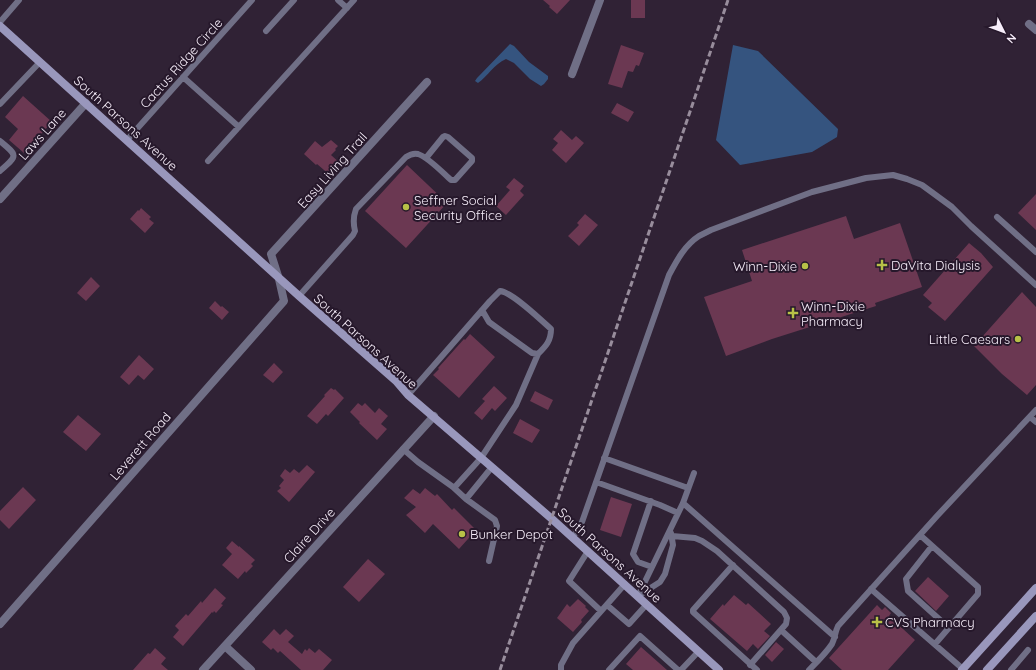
<svg xmlns="http://www.w3.org/2000/svg" width="1036" height="670" font-family="Quicksand,sans-serif">
	<rect width="100%" height="100%" fill="#302235"/>
	<path fill="#35547f" d="M510,44L514,46L529,62L548,76V79L544,84L541,86L530,79L514,63L506,59C494,64 488,76 478,83L475,81L477,78Z
		M733,45L758,51L838,129L837,137L812,152L740,165L716,140Z"/>
	<path fill="#6b3852" d="M543,0H570L557,14L549,7L550,6Z
		M631,0H645V18H631Z
		M621,45L644,53L639,66L636,65L633,72L628,71L622,88L608,84Z
		M23,96L52,122L24,153L9,140L18,129L5,117Z
		M617,103L634,112L628,122L611,113Z
		M561,130L572,140L576,136L584,143L566,163L552,150L558,143L553,139Z
		M331,140L338,146L335,149L336,150L331,155L342,165L331,176L317,164L316,165L304,154L315,141L322,147Z
		M407,165L447,203L406,248L365,211Z
		M514,178L524,186L520,191L524,195L506,215L496,206L510,190L506,187Z
		M1036,194V230L1018,213Z
		M141,208L151,217L149,219L154,223L145,233L130,219L138,210L139,211Z
		M585,214L598,225L579,246L568,236L579,225L577,223Z
		M846,216L854,239L900,223L922,287L875,303L876,306L772,339L726,356L704,297L752,281L742,250Z
		M969,243L981,253L993,267L945,321L928,307L932,303L923,295Z
		M91,277L100,286L86,301L77,293Z
		M1022,292L1036,307V385L1027,395L1002,374L974,346Z
		M215,301L221,307L222,306L229,312L222,320L209,308Z
		M470,334L495,357L459,398L433,375L439,369L438,368L464,339L465,340Z
		M139,355L154,369L144,380L138,375L129,385L120,377Z
		M274,363L283,372L273,383L263,375Z
		M494,386L507,398L495,411L492,408L482,420L474,413L485,401L482,399Z
		M331,388L334,390L335,389L344,398L328,416L326,414L317,424L307,416L325,396L324,395Z
		M535,391L553,400L548,410L530,401Z
		M358,403L362,406L365,403L375,413L379,408L388,416L381,424L387,429L377,440L359,423L360,422L350,412Z
		M78,415L101,434L86,451L63,432Z
		M520,419L540,430L532,443L513,433Z
		M307,465L315,472L289,502L277,491L281,488L279,486L284,480L280,476L285,469L290,473L294,469L299,473Z
		M23,487L36,500L9,529L0,520V511Z
		M425,488L435,496L437,494L452,510L454,508L476,530L459,549L433,524L425,533L406,515L416,507L404,498L413,489L420,494Z
		M611,497L632,504L621,537L600,530Z
		M232,541L239,547V546L255,560L251,564L253,566L246,573L245,571L238,579L222,565L232,554L226,548Z
		M368,559L385,574L359,602L343,587Z
		M928,577L949,596L936,611L915,591Z
		M215,588L226,598L221,604L223,605L216,613L214,611L213,613L212,612L183,646L173,637L179,630L175,626L186,614L188,616L201,601L202,603Z
		M734,595L746,605L748,603L771,624L764,631L770,636L758,649L753,644L747,651L710,619L723,604L724,606Z
		M578,599L586,606L585,607L589,611L581,620L582,622L573,632L557,618L567,604L570,607Z
		M877,605L882,610L885,607L891,613L889,616L915,640L888,670H842L829,658Z
		M274,629L280,635L286,629L294,636L288,642L302,654L305,649L307,651L309,648L315,653L319,649L332,660L323,670H301L280,651L278,653L273,648L271,650L262,642Z
		M776,642L784,649L772,662L765,655Z
		M641,647L667,670H633L626,664Z
		M155,648L166,658L161,664L168,670H133L148,653L150,654Z"/>
	<g fill="none" stroke-linecap="round" stroke-linejoin="round">
		<path stroke="#706f86" stroke-width="6" d="M338,0L347,8
			M0,22L19,0
			M266,31L294,0
			M183,77L239,127
			M0,104L40,62
			M127,140L252,0
			M0,141C18,156 18,155 0,171
			M208,161L354,0
			M997,217L1036,252
			M299,296L353,235L355,231C353,223 353,217 356,209L406,157C409,155 414,153 418,154C428,157 443,173 451,180H455L472,161V158L448,137L445,136L443,137L426,158
			M408,395L490,301L500,291C512,292 541,320 551,329C551,341 546,346 538,354L532,353L489,322L482,310
			M1030,417L1036,422
			M403,449L418,462L453,487L466,499L495,520L497,526L489,561
			M604,458L688,488
			M596,482L660,505L678,513
			M454,488L481,458L516,405L538,354
			M466,499L492,467
			M651,501L633,554L638,562L652,567
			M683,503L835,637
			M920,535L978,587V594L935,644
			M672,536L695,538L702,541L717,551L784,612L787,618L786,624L750,665
			M573,537L582,522L669,275C677,260 685,245 699,236C703,234 707,232 711,230L812,192L866,178L893,175L907,179L922,185L952,207L971,226L1036,285
			M932,546L906,579L908,591L949,628
			M588,551L569,581L601,611
			M733,565L693,610V612L757,670
			M871,589L963,669
			M638,596L683,503L694,473
			M638,596L660,582L665,574L673,545L671,533
			M607,605L629,624L647,604
			M781,630L816,662
			M561,670V665L573,643L625,584
			M609,670L640,636L678,670
			M681,670L699,651
			M809,670C817,662 826,653 832,644C835,638 835,632 838,626L937,516L1036,410
			M1011,670L1028,650"/>
		<path stroke="#706f86" stroke-width="8" d="M1029,24L1036,30
			M572,74L600,0
			M0,199L86,103
			M0,624L284,301L279,279L271,254L427,82
			M225,646L251,670
			M203,670L434,416"/>
		<path stroke="#9997bc" stroke-width="8" d="M0,26L299,296L396,381L408,395L552,519L719,670
			M962,670L1036,588
			M987,670L1036,616"/>
		<path stroke="#988d9c" stroke-width="3" stroke-dasharray="6 3" stroke-linecap="butt" d="M500,670L728,0"/>
	</g>
	<g fill="#b8c147" stroke="#26182b" stroke-width="1.5">
		<circle cx="406" cy="207" r="4"/>
		<path d="M880 259h4v4h4v4h-4v4h-4v-4h-4v-4h4z"/>
		<circle cx="805" cy="266" r="4"/>
		<path d="M791 307h4v4h4v4h-4v4h-4v-4h-4v-4h4z"/>
		<circle cx="1018" cy="339" r="4"/>
		<circle cx="462" cy="534" r="4"/>
		<path d="M875 616h4v4h4v4h-4v4h-4v-4h-4v-4h4z"/>
	</g>
	<g text-anchor="middle" dominant-baseline="central" stroke-width="4" stroke-linejoin="round" paint-order="stroke">
		<g font-size="13" fill="#f7eefa" stroke="#26182b">
			<text transform="translate(181 63) rotate(-48)">Cactus Ridge Circle</text>
			<text transform="translate(126 123) rotate(42)">South Parsons Avenue</text>
			<text transform="translate(42 134) rotate(-48)">Laws Lane</text>
			<text transform="translate(332 170) rotate(-48)">Easy Living Trail</text>
			<text transform="translate(366 341) rotate(42)">South Parsons Avenue</text>
			<text transform="translate(140 446) rotate(-49)">Leverett Road</text>
			<text transform="translate(309 535) rotate(-48)">Claire Drive</text>
			<text transform="translate(610 555) rotate(42)">South Parsons Avenue</text>
		</g>
		<g font-size="13" fill="#f7eefa" stroke="#26182b" text-anchor="start">
			<text x="414" y="200">Seffner Social<tspan x="414" dy="15">Security Office</tspan></text>
			<text x="891" y="265">DaVita Dialysis</text>
			<text x="797" y="266" text-anchor="end">Winn-Dixie</text>
			<text x="801" y="306">Winn-Dixie<tspan x="801" dy="15">Pharmacy</tspan></text>
			<text x="1010" y="339" text-anchor="end">Little Caesars</text>
			<text x="470" y="534">Bunker Depot</text>
			<text x="885" y="622">CVS Pharmacy</text>
		</g>
	</g>
	<g transform="translate(1004 32) rotate(132)" stroke="#26182b" stroke-width="3" paint-order="stroke">
	<path d="M0-3L7 15L0 10L-7 15Z" fill="#f7eefa"/>
	<text y="-6" font-size="11" font-weight="bold" text-anchor="middle" fill="#f7eefa">N</text>
	</g>
</svg>
